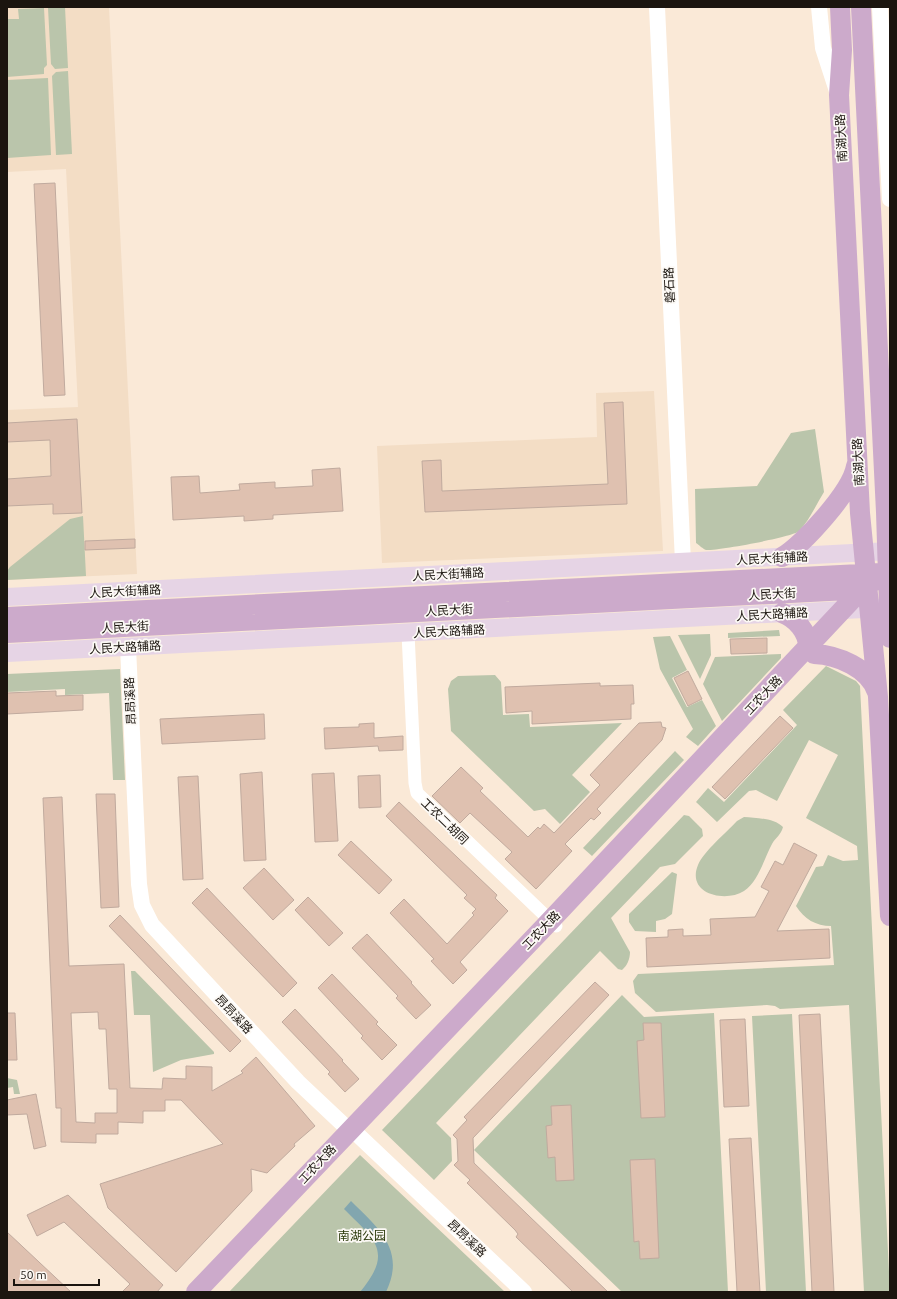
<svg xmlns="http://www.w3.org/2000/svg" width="897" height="1299" font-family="Ubuntu,'Noto Sans SC',sans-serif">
	<rect width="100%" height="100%" fill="#fae9d7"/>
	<path fill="#f3ddc5" d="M7,7H109L137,574L7,580V410L78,407L66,169L7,172Z
		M654,391L663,551L382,563L377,446L597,437L596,393Z"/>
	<path fill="#bac5ab" d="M65,7L68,68L55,69L51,64L48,8Z
		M44,8L47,65L44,68V74L7,77V19H19L18,9Z
		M68,71L72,154L56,155L52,76L56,72Z
		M48,78L51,155L7,158V80Z
		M815,429L824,492C816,505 809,521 799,531C794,537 715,551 706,550C703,549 699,545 696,543L695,489L757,486L791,433Z
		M83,516L86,576L7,580V571L10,567L70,519Z
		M779,630L780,636L728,638V633Z
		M710,634L711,655L700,679L678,635Z
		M670,636L687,670L672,678L687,707L702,700L716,726L698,746L686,737L693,729L660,669L653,637Z
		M781,654V658L722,721L703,684L715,657Z
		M826,666L856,681L860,686L890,1292H864L849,1005L780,1009L775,1006L767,1005L656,1012L635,993L633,981L638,974L834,965L831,926C816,926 804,919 796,906L816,867L823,866L828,855L843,861L858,860L857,846L806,818L838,755L809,740L777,801L756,790L749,791L717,822L696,802L708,788L724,802L797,725L783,710Z
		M120,669L125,780H113L109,693L65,695V689L7,692V674Z
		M495,675L501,682L503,715L529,714L530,727L622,723L572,775L590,792L560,824L545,809L534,811L451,731L448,689L451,681L458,676Z
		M675,751L684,760L592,856L583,848Z
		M684,815L689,816L702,829L703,836L675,864L660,867L611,918L630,952C630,959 627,966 622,970L618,969L600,951L436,1123L451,1138L452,1161L434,1180L382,1130Z
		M744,817C756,818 774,818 783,827C781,835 776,837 772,844C764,859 758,882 744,891C725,903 686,894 698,865C704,851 726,833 737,821Z
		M672,872L677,874L672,914L665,919L656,921V932L635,931L629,922V914Z
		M131,971H135L214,1052V1054L181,1060L153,1072L150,1015H134Z
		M622,995L644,1017L714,1013L728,1292H622L474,1150Z
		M792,1014L806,1292H766L752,1016Z
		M7,1078L17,1080L20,1094H14L13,1087L7,1088Z
		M360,1155L505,1292H229Z"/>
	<path fill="#82a6af" d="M351,1201C379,1229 406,1250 386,1292H360C394,1251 375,1240 344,1209Z"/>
	<path fill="#dfc1b0" stroke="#c0aa9e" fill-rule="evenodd" d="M55,183L65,395L44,396L34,184Z
		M623,402L627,504L425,512L422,461L441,460L442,491L608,484L604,403Z
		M77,419L82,513L53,514V504L7,506V479L51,476L50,440L7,442V423Z
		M340,468L343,511L273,515V519L244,521V516L173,520L171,477L199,476L200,493L240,490L239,484L275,482V488L313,486L312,470Z
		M135,539V548L85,550V541Z
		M767,638V653L731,654L730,639Z
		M688,671L702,699L688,706L674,678Z
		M600,683V686L633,685L634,704H631V719L532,724V711L506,713L505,687Z
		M56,691V696L83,695V710L7,714V693Z
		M264,714L265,739L162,744L160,719Z
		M780,716L793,728L725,799L712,787Z
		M661,722L662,727L666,728L662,740L597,809L601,813L594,820L591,818L565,844L572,851L536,889L505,859L512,852L470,813L460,823L432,796L461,767L483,788L480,791L528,837L538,827L540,829L544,824L554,833L600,785L590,775L639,723Z
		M374,723V738L403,736V750L379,751L378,746L325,749L324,728L359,727V724Z
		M262,772L266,860L244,861L240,774Z
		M334,773L338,841L315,842L312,774Z
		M380,775L381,807L359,808L358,776Z
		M198,776L203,879L183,880L178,777Z
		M96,794H115L119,907L101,908Z
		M62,797L69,966L124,964L130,1088L162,1089L163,1078L186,1079V1066L212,1067V1091L243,1073L241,1071L256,1057L315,1126L294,1144L295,1146L267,1173L251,1169L252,1191L176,1272L108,1208L100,1184L223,1144L181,1100H165V1111H143V1123L118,1122V1134H96V1143L61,1142V1108H56L43,798ZM98,1012L99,1029H106L109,1089H117V1113H95V1123L76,1122L71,1013Z
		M399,802L497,895L495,898L508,911L460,962L467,970L453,984L431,961L434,959L390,913L404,899L447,944L474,915L472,913L476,909L464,898L467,895L386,816Z
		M351,841L392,880L379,894L338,855Z
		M794,843L817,855L777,931L829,929L830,958L647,967L646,938L668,937V930L683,929V936L711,935L710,919L755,917L769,891L761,887L775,861L783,865Z
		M264,868L294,900L273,920L243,888Z
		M207,888L297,983L283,997L192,903Z
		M308,897L343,933L329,946L295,910Z
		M120,915L241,1041L230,1052L109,926Z
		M367,934L412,982L411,983L431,1005L416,1019L396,998L398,996L352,948Z
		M332,974L378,1022L376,1024L397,1045L382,1060L361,1038L363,1036L318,988Z
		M595,982L609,995L473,1138L474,1163L608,1292H573L516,1237L518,1234L515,1230L467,1183L470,1180L454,1165L458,1161L457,1139L453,1135L467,1120L464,1117Z
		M295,1009L343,1060L342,1061L359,1079L345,1092L328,1074L330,1072L282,1022Z
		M7,1013H15L17,1060H7Z
		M820,1014L829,1189L834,1292H812L799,1015Z
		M745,1019L749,1106L724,1107L720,1020Z
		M643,1023H661L665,1117L641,1118L637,1041L644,1040Z
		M36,1094L46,1146L34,1149L27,1114L7,1115V1100Z
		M571,1105L574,1180L556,1181L555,1157L548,1158L546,1126L552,1125L551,1106Z
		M751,1138L760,1292H737L729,1139Z
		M655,1159L659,1258L640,1259L639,1241L634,1242L630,1160Z
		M68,1195L163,1285L157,1292H122L130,1284L64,1222L37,1236L27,1215Z
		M7,1232L71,1292H7Z"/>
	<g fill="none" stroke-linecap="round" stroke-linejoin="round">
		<path stroke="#fff" stroke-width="13" d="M408,633L415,783L417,793L556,926"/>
		<path stroke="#fff" stroke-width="16" d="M657,7L683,562
			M819,7L823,48L837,91
			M880,7L890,199
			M128,647L139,884L142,905L152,925L298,1082L349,1130L358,1135L524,1292"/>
		<path stroke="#e6d4e5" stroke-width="18" d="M7,597L890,551
			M7,653L883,608"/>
		<path stroke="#ccaacb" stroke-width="20" d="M840,7L842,50L839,95L860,513L878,697L890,916
			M861,7L886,512L890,638
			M782,557C803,545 852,491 856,466
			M782,613C796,618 808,632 808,647
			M7,617L880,573
			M7,633L868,589
			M814,654C838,655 869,668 877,692
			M196,1292L550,921L862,589L888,572"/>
	</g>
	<g text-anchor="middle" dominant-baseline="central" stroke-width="3.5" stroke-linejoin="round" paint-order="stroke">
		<g font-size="12" fill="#1b150f" stroke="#fcf9f5">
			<text transform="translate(841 138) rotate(-93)">南湖大路</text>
			<text transform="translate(669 285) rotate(-93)">磐石路</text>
			<text transform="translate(858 462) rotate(-93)">南湖大路</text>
			<text transform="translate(772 558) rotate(-3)">人民大街辅路</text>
			<text transform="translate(448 574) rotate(-3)">人民大街辅路</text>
			<text transform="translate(125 591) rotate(-3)">人民大街辅路</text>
			<text transform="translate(772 594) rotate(-3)">人民大街</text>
			<text transform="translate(449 610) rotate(-3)">人民大街</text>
			<text transform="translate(772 614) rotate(-3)">人民大路辅路</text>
			<text transform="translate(125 627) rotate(-3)">人民大街</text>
			<text transform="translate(449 631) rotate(-3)">人民大路辅路</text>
			<text transform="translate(125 647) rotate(-3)">人民大路辅路</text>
			<text transform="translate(763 695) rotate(-47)">工农大路</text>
			<text transform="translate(130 701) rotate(-93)">昂昂溪路</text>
			<text transform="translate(445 821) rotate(44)">工农二胡同</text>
			<text transform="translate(541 930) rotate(-46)">工农大路</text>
			<text transform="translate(234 1014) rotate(47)">昂昂溪路</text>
			<text transform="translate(317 1164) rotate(-47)">工农大路</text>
			<text transform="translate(467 1238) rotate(43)">昂昂溪路</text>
		</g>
		<g font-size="12" fill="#293809" stroke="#fcf9f5">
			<text x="362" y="1235">南湖公园</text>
		</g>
	</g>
	<rect width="897" height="1299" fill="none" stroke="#1b150f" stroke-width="16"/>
	<path d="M14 1279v6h85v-6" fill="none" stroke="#1b150f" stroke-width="2"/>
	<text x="20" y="1279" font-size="12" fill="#1b150f" stroke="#fcf9f5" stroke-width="3" paint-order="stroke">50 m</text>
</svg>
